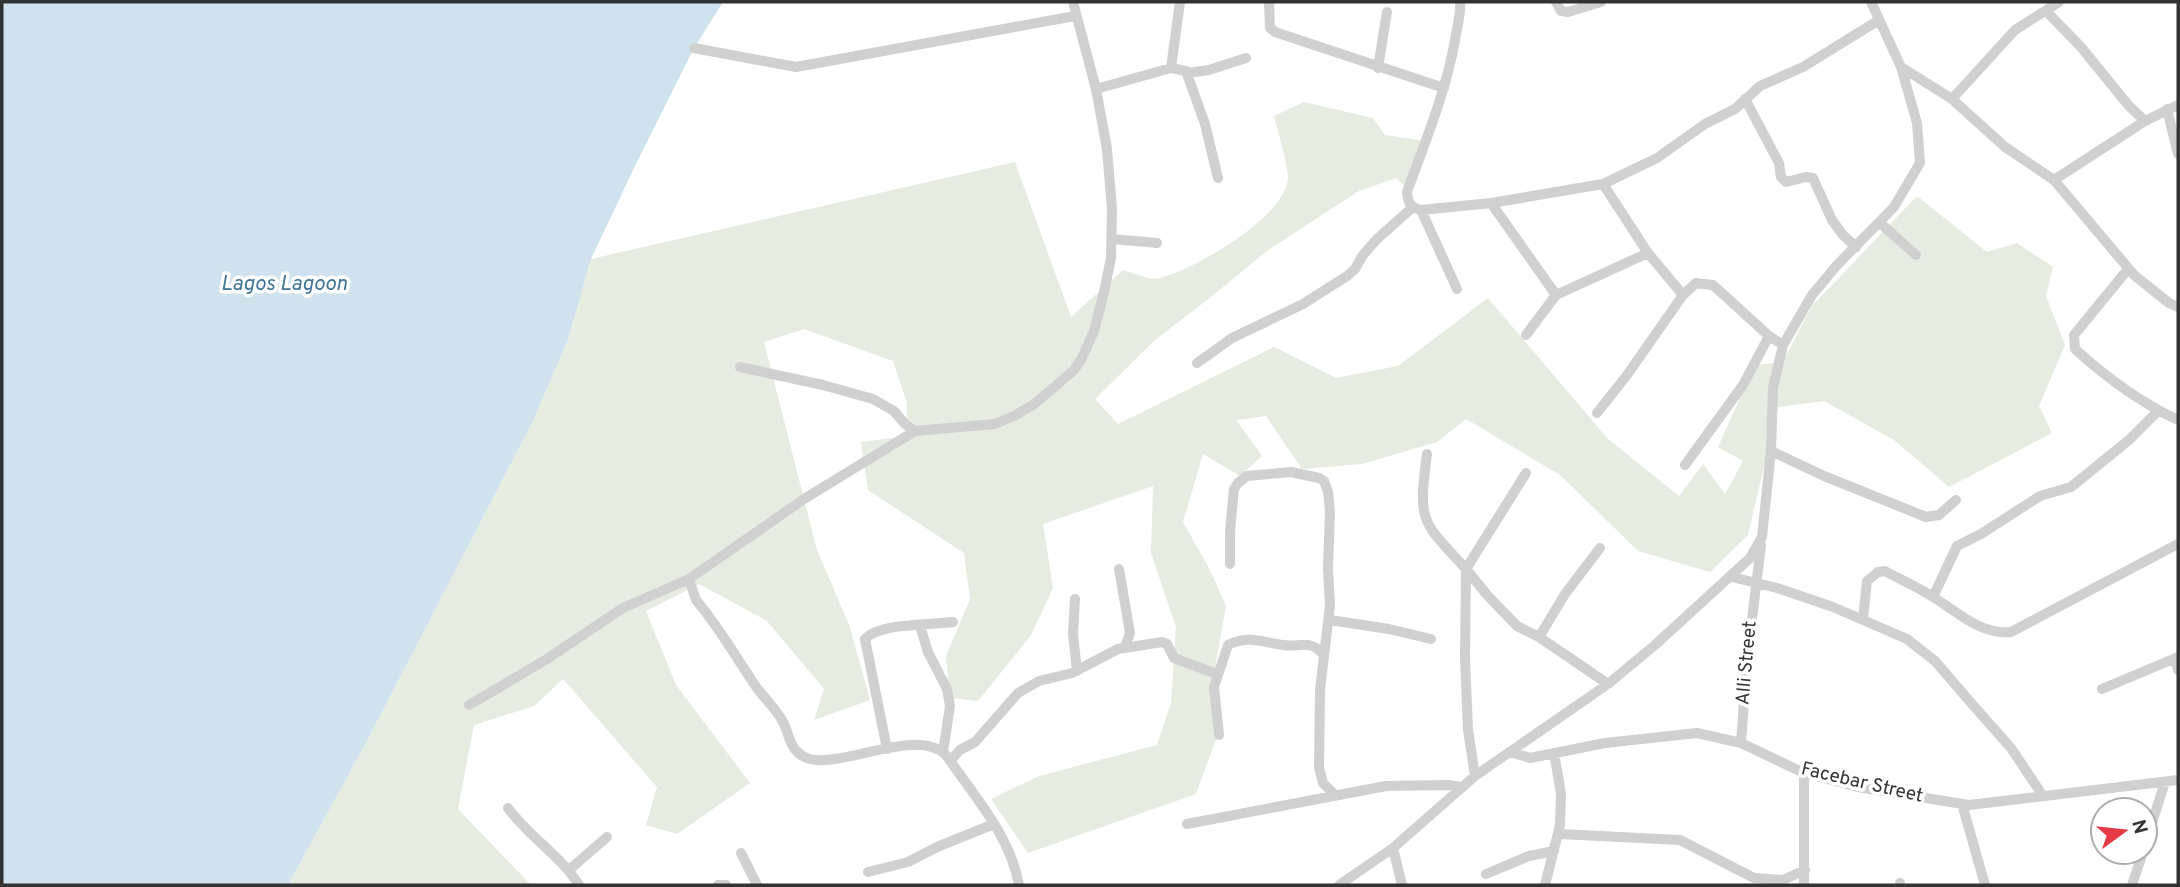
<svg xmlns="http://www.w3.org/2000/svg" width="2180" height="887" font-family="Overpass,sans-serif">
	<rect width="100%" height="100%" fill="#fff"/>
	<path fill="#e6ecdf" d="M1304,102L1373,118L1385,135L1426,141L1409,190L1396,178L1359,191L1268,250L1211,297L1155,340L1095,399L1118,424L1274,347L1336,378L1398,366L1488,298L1607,438L1679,496L1703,464L1725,494L1743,461L1718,447L1755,365L1783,362L1811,307L1917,196L1987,252L2017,243L2053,267L2046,296L2065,345L2039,406L2052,433L1949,487L1894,440L1824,401L1778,407L1748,535L1710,572L1638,551L1560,475L1466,419L1437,442L1362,464L1302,469L1266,416L1236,420L1262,456L1240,476L1203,454L1183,522L1209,568L1226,606L1216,662V739L1196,794L1028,853L991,799L1039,776L1157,745L1171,703L1176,627L1151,553L1153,486L1043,524L1053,588L1031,635L978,701L950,698L946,656L970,599L964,553L868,490L861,442L906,436L907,403L893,361L804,329L764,342L817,550L850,627L870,700L814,720L824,689L767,621L699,584L646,611L676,685L750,783L677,834L646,825L657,787L563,679L534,706L474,725L458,809L531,885H288L368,739L533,421L568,340L591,259L1015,162L1071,317L1123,270C1134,273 1150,281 1160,278C1195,269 1284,218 1288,179C1289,170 1277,127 1274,116Z"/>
	<path fill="#cfe2ee" d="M2,2H723L694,48L635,166L591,259L568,340L533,421L368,739L288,885H2Z"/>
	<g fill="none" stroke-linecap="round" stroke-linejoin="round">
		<path stroke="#d0d0d0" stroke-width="10" d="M1269,2L1270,28L1275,32L1444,88
			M1460,2C1461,15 1457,27 1455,40C1446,92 1425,142 1407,192C1408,203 1410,207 1421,210L1491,203L1603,184L1657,158L1705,124L1735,109L1760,86L1803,67L1879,20
			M1556,2L1561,11L1568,12L1601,2
			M2046,11L2081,47L2129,106L2145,121
			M694,48L796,67L1075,16
			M1901,67L1952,99L2005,147L2054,180L2134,275L2169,303L2178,307
			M1171,68L1180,2
			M1378,68L1387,12
			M1188,73L1209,70L1246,58
			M1096,89L1171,68L1186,71L1205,124L1218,178
			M1745,99L1779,163L1781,177L1786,182L1806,177L1813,178L1832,220L1843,235L1856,247
			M1952,99L2015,30L2059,2
			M2167,109L2178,154
			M2054,180L2145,121L2178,105
			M1603,184L1648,253L1683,295
			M1491,203L1556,295L1648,253
			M1421,210L1457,289
			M1880,223L1916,255
			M1112,239L1157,243
			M2128,269L2074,335L2075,349C2107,378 2139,402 2178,420
			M1526,335L1556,295
			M1197,363L1232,338L1303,304L1347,276L1355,269L1363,255L1377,239L1412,208
			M740,367L823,385L873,399L894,411L905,424L915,431
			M1597,413L1627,375L1683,295L1696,283L1713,285L1769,336L1783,345
			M1771,451L1824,476L1926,517L1939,515L1956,500
			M1427,454C1418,523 1421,520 1466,569L1465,658L1468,730L1475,776
			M1685,465L1743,385L1769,336
			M1526,473L1466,569L1488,596L1517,626L1539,637L1608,684
			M1230,564V531L1234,489L1238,483L1247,476L1291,472L1319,478L1324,481L1328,492L1330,511L1328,569L1330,605L1320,690L1319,768L1323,783L1335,795
			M1119,569L1130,633L1125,647
			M1732,577L1777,588L1833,607L1907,639L1935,661L1972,704L2011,748L2043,796
			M689,579L696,600C719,627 737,659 757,688C765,699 777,710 783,722C789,733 789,747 801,755C830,776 914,724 946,755C974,796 1010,835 1019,885
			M1933,597L1957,546L1981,534L2040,496L2071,487L2129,440L2158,411
			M1075,599L1073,634L1077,671
			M1863,619L1867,581L1878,572L1885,571C1901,580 1918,587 1933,597C1958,612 1980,635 2011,632L2178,544
			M1330,620L1389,629L1431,639
			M920,626L928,652L947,689L950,706L943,752
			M1539,637L1565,594L1600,548
			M2175,658L2178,670
			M2102,689L2178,657
			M469,705L547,659L623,608L689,579L804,499L915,431L995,424L1014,416L1033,405L1073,371L1081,360L1094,331L1104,292L1111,258L1112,209L1107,149L1096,89L1073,2
			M1219,735L1214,687L1228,645C1248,635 1262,642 1283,645C1300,648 1309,638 1324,655
			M1741,743L1747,660L1761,545
			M887,749L865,639C879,623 930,625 953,622
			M1511,752L1530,758L1605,743L1697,733L1741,743L1804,773L1858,787L1969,805L2178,780
			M950,761L960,750L975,742L1018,693L1039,681L1072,673L1118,649L1162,642L1167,644L1174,658L1217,674
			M1804,773V885
			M1962,804L1985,885
			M508,808C529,837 560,855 579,885
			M1187,824L1386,786L1448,785L1461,787
			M1559,834L1680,840L1754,878L1783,880L1805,870
			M2145,845L2165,782
			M1393,848L1402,885
			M741,853L757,885
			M569,870L607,837
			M868,872L908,862L937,847L994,824
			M1486,874L1529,856L1554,851
			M718,885H726
			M1339,885L1393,848L1475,776L1608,684L1655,645L1750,558L1762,537L1771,451L1773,388L1783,345L1812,295L1838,264L1894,207L1920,163L1917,123L1901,67L1871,2
			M1545,885L1560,825L1561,793L1554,753
			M1900,885V883
			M2132,885L2143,852"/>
	</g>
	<g text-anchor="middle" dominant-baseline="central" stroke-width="7" stroke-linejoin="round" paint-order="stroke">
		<g font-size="19" fill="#333" stroke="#fff">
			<text transform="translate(1747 663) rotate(-85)">Alli Street</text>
			<text transform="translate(1862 783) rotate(13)">Facebar Street</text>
		</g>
		<g font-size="21" font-style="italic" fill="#3f7597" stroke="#fff">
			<text x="284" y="284">Lagos Lagoon</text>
		</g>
	</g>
	<rect width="2180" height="887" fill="none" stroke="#333333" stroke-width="7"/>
	<g transform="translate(2124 831) rotate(75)"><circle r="33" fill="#ffffff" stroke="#adadad" stroke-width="2"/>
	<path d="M0-5L12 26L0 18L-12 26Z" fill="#e63946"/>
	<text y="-10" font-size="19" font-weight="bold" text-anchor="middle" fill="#333333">N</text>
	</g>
</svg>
